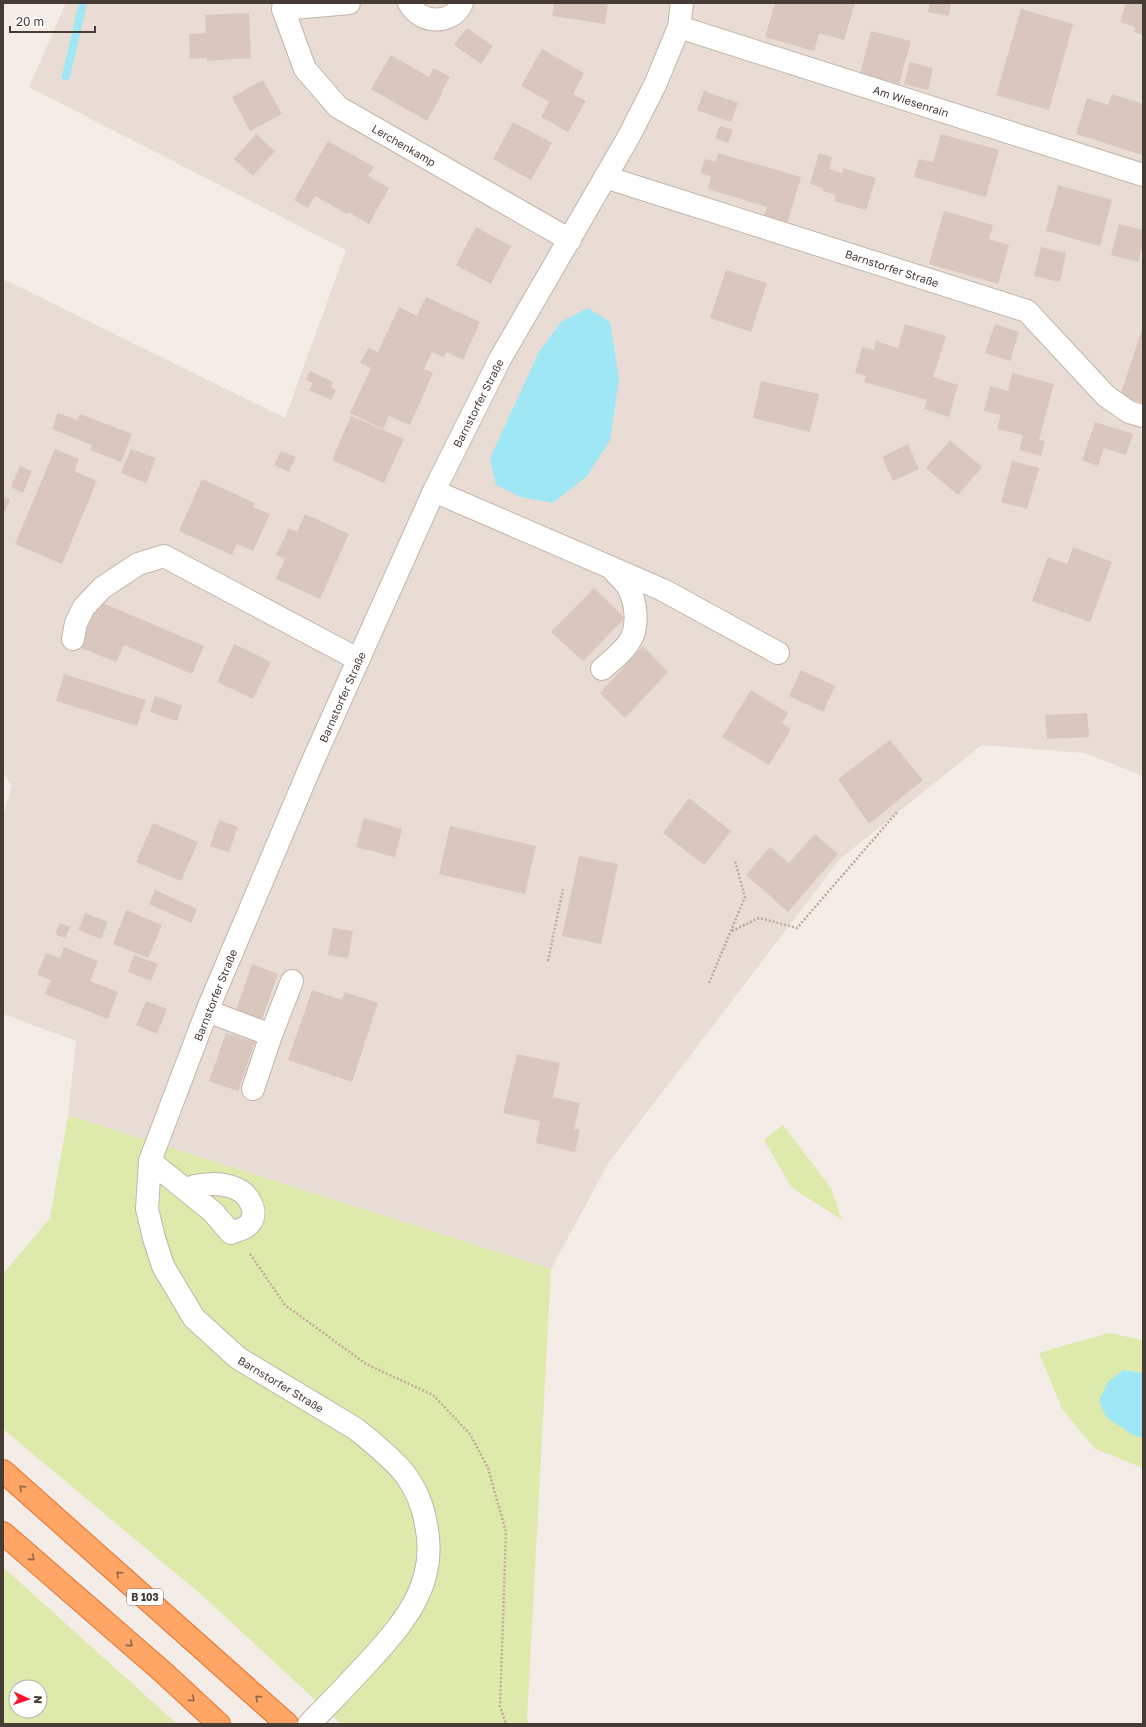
<svg xmlns="http://www.w3.org/2000/svg" width="1146" height="1727" font-family="'Golos Text',sans-serif">
	<rect width="100%" height="100%" fill="#f4ece6"/>
	<path fill="#e8dcd4" d="M66,3H1143V776L1085,753L982,745L840,859L609,1162L551,1269L68,1115L76,1041L3,1014V816L12,786L3,772V279L285,418L346,250L29,87Z"/>
	<path fill="#deeaac" fill-rule="evenodd" d="M68,1115L551,1269L527,1720L529,1724H341L203,1596L3,1429V1274L50,1218Z
		M783,1125L831,1188L842,1220L792,1188L764,1140Z
		M1109,1333L1143,1340V1373L1123,1370L1133,1435L1143,1438V1468L1095,1449L1062,1409L1039,1353Z
		M3,1567L177,1724H3ZM16,1687H40V1711H16Z"/>
	<path fill="#9fe7f4" d="M588,308L610,322L619,379L610,440L587,476L553,503L521,497L496,485L490,458L539,352L561,322Z
		M1123,1370L1143,1373V1438L1133,1435L1106,1417L1099,1400L1108,1382Z"/>
	<g fill="none" stroke-linecap="round" stroke-linejoin="round">
		<path stroke="#9fe7f4" stroke-width="8" d="M66,76L83,3"/>
	</g>
	<path fill="#d9c7be" d="M554,3H608L605,24L552,16Z
		M775,3H855L844,40L819,33L814,51L765,37Z
		M930,3H951L949,16L928,12Z
		M1126,3H1143V35L1134,32L1135,27L1120,22Z
		M1021,9L1073,24L1049,110L996,95Z
		M249,13L251,58L207,61V58L190,59L189,34L206,33L205,15Z
		M467,28L493,46L481,64L454,45Z
		M871,31L911,41L899,84L860,74Z
		M542,49L584,73L573,94L586,101L568,132L541,117L549,102L521,86Z
		M391,55L429,77L434,68L450,77L441,93L442,94L427,121L371,89Z
		M910,62L933,68L928,90L904,84Z
		M263,80L282,114L250,131L232,97Z
		M704,91L738,103L731,122L697,110Z
		M1112,94L1143,104V155L1076,134L1087,98L1108,105Z
		M513,122L552,143L531,180L493,159Z
		M720,126L733,130L728,143L715,138Z
		M256,134L275,151L253,176L234,159Z
		M941,134L999,150L986,197L914,177L919,159L933,162Z
		M328,141L374,167L368,176L389,188L369,224L348,212L347,214L315,196L308,208L294,200Z
		M718,153L801,177L787,224L764,218L767,207L708,189L711,176L700,173L705,159L716,162Z
		M819,153L832,157L829,169L842,173L843,168L876,178L866,210L834,201L836,195L823,191V188L810,184Z
		M1058,185L1112,200L1100,246L1046,231Z
		M944,211L993,225L989,239L1009,245L998,284L929,264Z
		M1119,224L1143,230V245L1138,262L1111,255Z
		M476,227L511,246L491,284L456,265Z
		M1041,247L1066,253L1060,282L1034,276Z
		M726,270L767,283L751,332L710,318Z
		M426,297L480,322L463,360L446,352L444,357L432,352L424,369L433,373L410,425L389,416L383,429L350,413L371,368L360,363L368,348L378,352L399,307L417,316Z
		M905,324L946,336L933,377L958,385L949,417L924,409L927,400L864,382L866,376L855,373L862,347L874,350L876,341L898,348Z
		M995,324L1019,332L1010,361L985,353Z
		M1143,326V403L1120,396Z
		M310,371L333,382L331,387L336,390L331,400L309,390L313,383L306,380Z
		M1012,373L1054,384L1039,440L1045,441L1041,456L1019,450L1023,435L997,429L1001,415L984,411L990,386L1008,391Z
		M761,381L819,394L810,432L753,418Z
		M58,413L77,420L80,414L132,434L121,462L90,450L92,445L52,429Z
		M351,416L404,439L384,483L332,460Z
		M1095,422L1133,434L1126,455L1104,448L1098,466L1082,460Z
		M950,440L982,467L958,495L926,468Z
		M908,444L919,469L893,481L882,457Z
		M55,449L79,459L74,471L97,481L62,564L15,544Z
		M131,449L156,458L146,483L121,473Z
		M281,451L296,457L289,472L274,465Z
		M1012,461L1039,468L1027,509L1001,502Z
		M20,466L32,471L23,493L11,487Z
		M202,479L255,503L253,507L270,514L253,551L237,544L232,555L179,531Z
		M3,497L10,500L3,515Z
		M305,514L349,534L320,599L276,579L285,559L276,555L289,528L297,532Z
		M1073,547L1112,562L1090,622L1032,601L1048,557L1067,564Z
		M594,588L625,618L583,661L551,632Z
		M98,601L204,646L192,674L124,645L116,662L79,647Z
		M234,644L271,662L253,699L217,682Z
		M643,646L668,672L625,718L600,693Z
		M801,670L835,686L823,712L789,696Z
		M64,674L146,700L137,726L56,701Z
		M751,690L788,713L782,723L791,729L769,765L722,737Z
		M155,696L182,706L177,721L150,712Z
		M1087,713L1089,737L1047,739L1045,715Z
		M890,740L923,780L869,824L838,779Z
		M689,798L731,831L704,865L663,833Z
		M364,818L402,829L395,857L356,847Z
		M219,820L238,827L229,852L210,846Z
		M153,823L198,842L181,881L136,862Z
		M450,826L536,846L525,894L439,874Z
		M815,834L838,854L788,912L746,875L770,847L789,863Z
		M579,856L618,864L601,944L562,936Z
		M155,890L197,909L191,923L149,904Z
		M126,910L162,925L148,958L113,944Z
		M85,913L108,922L101,939L78,930Z
		M60,923L70,927L65,938L55,934Z
		M333,928L353,931L348,958L328,955Z
		M64,947L98,961L90,981L118,992L108,1019L45,994L51,980L37,975L46,953L60,958Z
		M134,955L158,964L151,981L128,972Z
		M252,964L278,974L262,1019L236,1010Z
		M312,990L342,1000L345,992L378,1003L352,1082L288,1060Z
		M146,1001L167,1009L157,1034L136,1025Z
		M226,1033L255,1042L238,1091L209,1081Z
		M517,1054L560,1063L553,1097L580,1103L574,1129L580,1130L575,1152L536,1143L540,1121L503,1113Z"/>
	<g fill="none" stroke-linecap="round" stroke-linejoin="round">
		<g stroke="#c3b4ab" stroke-width="24">
			<path id="minor" d="M284,3L283,9L305,69L338,107L570,240
				M409,3C420,24 452,26 462,3
				M283,9L349,3
				M679,27L1143,175
				M605,177L1027,311L1106,396L1129,412L1143,416
				M434,491L663,590L778,653
				M73,639L76,623L84,607L102,588L138,564L164,556L348,654L359,658
				M602,669C612,660 626,650 632,637C638,623 636,602 629,589C625,581 618,576 613,570
				M207,1011L271,1035L253,1089
				M271,1035L292,981
				M150,1161L213,1212L231,1233C237,1230 246,1229 250,1223C259,1211 248,1194 237,1189C221,1182 201,1183 185,1189
				M309,1724C331,1702 352,1680 372,1658C408,1618 438,1581 426,1524C423,1506 416,1489 405,1474C391,1457 373,1443 356,1429L238,1358L194,1318L163,1266L154,1238L147,1209L150,1161L207,1011L312,763L434,491L500,359L628,138L655,85L679,27L682,3"/>
		</g>
		<g stroke="#e6732e" stroke-width="24">
			<path id="highway" d="M3,1471L287,1724
				M3,1533L164,1673L219,1724"/>
		</g>
		<path stroke="#c2a998" stroke-width="2.5" stroke-dasharray="2 2" stroke-linecap="butt" d="M732,931L759,918L797,928L898,811
			M548,961L563,889
			M709,983L745,897L735,861
			M250,1254L285,1305L366,1364L433,1395L470,1434L488,1468L506,1532L500,1706L506,1724"/>
		<use href="#minor" stroke="#fff" stroke-width="22"/>
		<use href="#highway" stroke="#ffa566" stroke-width="22"/>
	</g>
	<defs><path id="oneway-chevron" d="M-2-3.5L2.5 0L-2 3.5" fill="none" stroke-width="1.6" stroke-linecap="round" stroke-linejoin="round"/></defs>
	<g stroke="#916549">
		<use href="#oneway-chevron" transform="translate(22 1488) rotate(-138)"/>
		<use href="#oneway-chevron" transform="translate(32 1558) rotate(41)"/>
		<use href="#oneway-chevron" transform="translate(119 1574) rotate(-138)"/>
		<use href="#oneway-chevron" transform="translate(130 1644) rotate(41)"/>
		<use href="#oneway-chevron" transform="translate(258 1698) rotate(-138)"/>
		<use href="#oneway-chevron" transform="translate(192 1699) rotate(43)"/>
	</g>
	<g text-anchor="middle" dominant-baseline="central" stroke-width="3" stroke-linejoin="round" paint-order="stroke">
		<rect fill="#fff" stroke="#7e7672" stroke-width="1" x="127" y="1589" width="36" height="16" rx="3"/>
		<g font-size="10" font-weight="bold" fill="#473b35">
			<text x="145" y="1597">B 103</text>
		</g>
		<g font-size="11" fill="#473b35" stroke="#fff">
			<text transform="translate(911 101) rotate(18)">Am Wiesenrain</text>
			<text transform="translate(404 145) rotate(30)">Lerchenkamp</text>
			<text transform="translate(892 268) rotate(18)">Barnstorfer Straße</text>
			<text transform="translate(478 403) rotate(-63)">Barnstorfer Straße</text>
			<text transform="translate(342 697) rotate(-66)">Barnstorfer Straße</text>
			<text transform="translate(215 995) rotate(-68)">Barnstorfer Straße</text>
			<text transform="translate(281 1384) rotate(31)">Barnstorfer Straße</text>
		</g>
	</g>
	<rect width="1146" height="1727" fill="none" stroke="#473b35" stroke-width="8"/>
	<g transform="translate(28 1699) rotate(93)"><circle r="19" fill="#ffffff" stroke="#b5b1ae"/>
	<path d="M0-3L7 15L0 10L-7 15Z" fill="#ff122b"/>
	<text y="-6" font-size="11" font-weight="bold" text-anchor="middle" fill="#473b35">N</text>
	</g>
	<path d="M10 26v6h85v-6" fill="none" stroke="#473b35" stroke-width="2"/>
	<text x="16" y="26" font-size="12" fill="#473b35" stroke="#ffffff" stroke-width="3" paint-order="stroke">20 m</text>
</svg>
